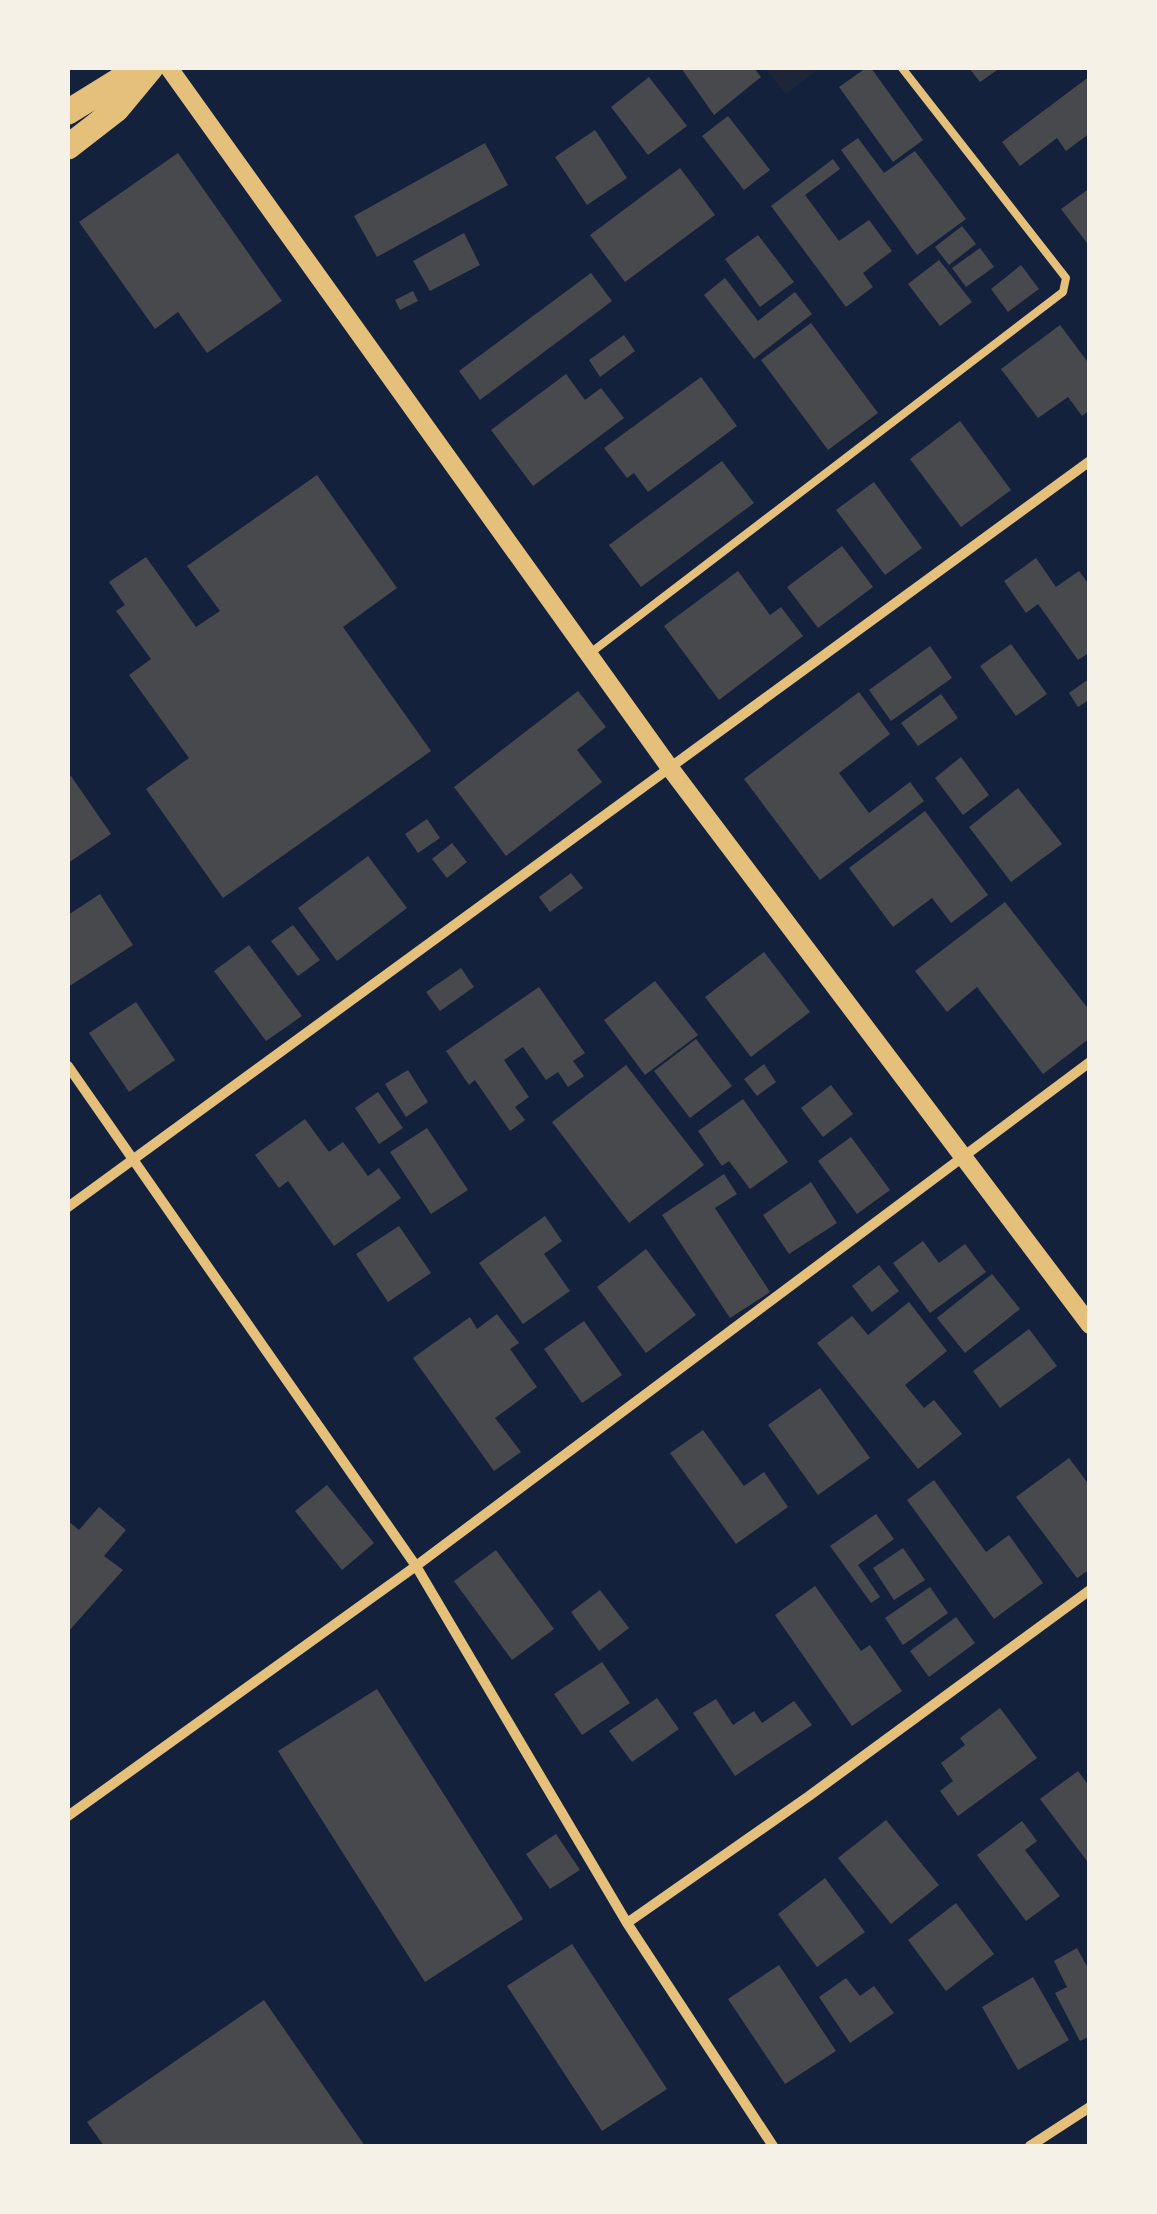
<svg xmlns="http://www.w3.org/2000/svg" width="1157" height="2214" font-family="Mulish,sans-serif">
	<rect width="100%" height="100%" fill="#14213d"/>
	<path fill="#1d2539" d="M765,68H820L786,94Z"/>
	<path fill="#48494c" d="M681,68H754L761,77L714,115Z
		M866,68H871L923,140L893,162L839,87Z
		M969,68H1000L980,82Z
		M1090,76V133L1066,151L1057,138L1020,166L1002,142Z
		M649,77L687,126L648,155L611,107Z
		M728,116L770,170L744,190L702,136Z
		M595,130L627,178L587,205L555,157Z
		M858,138L884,173L915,151L966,219L917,255L841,150Z
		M485,143L508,185L377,257L354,216Z
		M178,153L282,301L207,353L178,312L155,329L79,222Z
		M833,159L840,169L805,195L839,241L869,220L892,251L863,273L873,287L846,307L771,206Z
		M680,168L715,215L625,282L590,235Z
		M1090,188V247L1061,209Z
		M962,226L976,244L949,265L935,247Z
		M464,233L480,265L430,291L413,261Z
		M758,235L794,282L760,307L725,259Z
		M980,248L994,267L966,287L952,268Z
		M939,260L972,302L940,326L908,284Z
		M1021,265L1039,289L1008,312L991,289Z
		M591,273L612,301L480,400L459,371Z
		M725,278L758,321L795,292L812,314L754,359L704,295Z
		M413,291L418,301L400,310L395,300Z
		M811,323L878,413L828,450L761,360Z
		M1060,325L1090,365V410L1082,416L1068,397L1038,418L1001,369Z
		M624,335L635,351L600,377L589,360Z
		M566,374L585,400L601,388L624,418L533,486L491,430Z
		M701,377L737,426L648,492L634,473L627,478L604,448Z
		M960,421L1011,490L961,527L910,459Z
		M722,461L754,503L641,587L609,545Z
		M317,475L397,588L343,627L431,751L223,898L146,789L189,758L129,675L151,659L116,611L125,605L109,582L146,557L196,627L220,611L187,566Z
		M874,482L922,548L885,575L836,510Z
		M842,546L873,587L818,628L787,587Z
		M1036,558L1056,587L1079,571L1090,586V652L1078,660L1038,604L1026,613L1004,581Z
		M738,571L770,615L781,607L803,636L719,700L664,626Z
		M1011,644L1047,694L1016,716L980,666Z
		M930,646L952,678L891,721L869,690Z
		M1090,678V699L1078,707L1069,693Z
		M578,691L606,727L577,750L602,782L506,856L454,787Z
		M859,692L890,734L839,773L869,813L910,782L924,801L820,880L744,779Z
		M941,694L958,718L918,746L901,723Z
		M961,757L989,795L963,815L935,778Z
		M71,776L111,834L68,863V778Z
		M1018,788L1062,844L1011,882L969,827Z
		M925,811L988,895L951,923L932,898L893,927L849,868Z
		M427,819L440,838L418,853L405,834Z
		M452,843L467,862L447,878L432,859Z
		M368,856L407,908L337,961L298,908Z
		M571,873L583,888L550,912L539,897Z
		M100,894L133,945L68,987V915Z
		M1005,902L1090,1011V1038L1043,1074L977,987L947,1012L915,971Z
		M293,925L320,960L298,976L271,941Z
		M249,945L302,1016L266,1041L214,971Z
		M764,952L810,1012L751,1057L705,997Z
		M461,968L474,987L440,1011L426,992Z
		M655,981L698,1035L645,1075L604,1020Z
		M539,987L585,1053L573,1061L584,1076L568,1087L558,1072L546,1080L523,1047L504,1060L529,1097L515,1107L525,1120L510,1131L475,1080L469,1085L446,1051Z
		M136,1002L175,1060L129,1092L89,1033Z
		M696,1039L732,1086L690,1118L654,1071Z
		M764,1064L776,1082L757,1096L744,1079Z
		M626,1065L704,1165L629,1223L552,1122Z
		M408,1070L428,1102L406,1117L385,1084Z
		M831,1085L853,1114L823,1137L801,1108Z
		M378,1092L403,1128L379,1144L355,1108Z
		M743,1099L788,1162L750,1189L729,1161L722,1166L698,1131Z
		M305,1119L329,1152L343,1142L368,1176L379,1168L401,1198L334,1246L288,1181L279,1188L255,1155Z
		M427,1128L468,1190L431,1214L390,1152Z
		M851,1137L890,1190L857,1214L818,1161Z
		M724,1174L737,1194L715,1208L770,1292L730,1318L662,1215Z
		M811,1182L837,1223L789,1254L763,1215Z
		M545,1216L562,1241L544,1254L570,1291L523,1324L479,1263Z
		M399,1226L431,1273L388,1302L356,1254Z
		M923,1241L939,1263L965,1244L986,1272L930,1313L893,1263Z
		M646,1249L696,1315L646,1353L597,1287Z
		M879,1265L899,1291L872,1312L852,1286Z
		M992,1274L1020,1309L965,1353L937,1318Z
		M909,1302L947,1351L905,1385L924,1408L934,1400L962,1434L918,1469L817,1343L852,1316L868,1335Z
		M497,1314L519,1343L510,1349L537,1387L495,1418L521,1452L494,1471L413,1358L470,1317L477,1329Z
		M584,1321L622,1375L582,1403L544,1349Z
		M1029,1329L1057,1366L1000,1408L973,1371Z
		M820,1388L870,1458L818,1495L768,1425Z
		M703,1430L744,1486L764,1472L788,1507L736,1544L670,1453Z
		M1069,1458L1090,1486V1569L1077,1578L1016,1497Z
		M934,1480L986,1552L1009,1535L1043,1583L994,1619L907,1500Z
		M327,1485L374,1543L342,1570L295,1511Z
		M99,1507L126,1530L104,1556L123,1570L68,1632V1521L79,1530Z
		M876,1514L894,1539L858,1565L880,1597L871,1603L830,1546Z
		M903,1548L925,1580L894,1600L873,1568Z
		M496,1550L554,1629L512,1660L454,1581Z
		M815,1586L861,1651L870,1645L902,1691L852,1726L775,1615Z
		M930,1587L948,1613L903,1645L885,1618Z
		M600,1590L629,1628L599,1651L571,1612Z
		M956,1617L975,1643L929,1677L910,1651Z
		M602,1662L630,1703L582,1735L554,1694Z
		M377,1689L523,1919L425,1982L278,1751Z
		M657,1698L679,1729L632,1762L609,1731Z
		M716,1699L733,1725L754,1711L762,1723L794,1701L812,1725L735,1776L693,1713Z
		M1000,1708L1037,1758L958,1816L940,1791L953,1781L941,1763L965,1745L960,1738Z
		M1078,1771L1090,1787L1087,1861L1040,1799Z
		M886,1820L939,1885L891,1924L838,1858Z
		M1022,1821L1037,1841L1025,1850L1060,1896L1026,1921L977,1855Z
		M556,1834L580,1870L550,1889L526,1854Z
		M825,1878L865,1932L817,1967L778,1914Z
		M956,1903L994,1954L946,1991L908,1940Z
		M572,1944L667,2089L602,2131L507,1986Z
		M1077,1948L1090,1972V2036L1080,2041L1055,1993L1067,1987L1054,1961Z
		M779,1965L836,2051L785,2084L728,1999Z
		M1033,1977L1069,2040L1018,2070L982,2007Z
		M846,1978L860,1996L874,1986L894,2013L850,2043L819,1997Z
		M264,2000L365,2146H104L87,2122Z"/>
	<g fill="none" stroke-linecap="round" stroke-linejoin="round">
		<path stroke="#e5c07b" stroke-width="8" d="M589,654L1063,292L1066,278L902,68"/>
		<path stroke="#e5c07b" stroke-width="10" d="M68,1066L416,1566L627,1923L773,2146
			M68,1207L1090,461
			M68,1816L416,1566L1090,1062
			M627,1923L809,1796L1090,1590
			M1030,2146L1090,2107"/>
		<path stroke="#e5c07b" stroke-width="18" d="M169,68L670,768L1090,1325"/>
		<path stroke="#e5c07b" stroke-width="25" d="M68,112L139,68
			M68,147L117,109L151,68"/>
	</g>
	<rect width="1157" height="2214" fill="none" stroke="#f6f1e7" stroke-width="140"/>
</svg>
